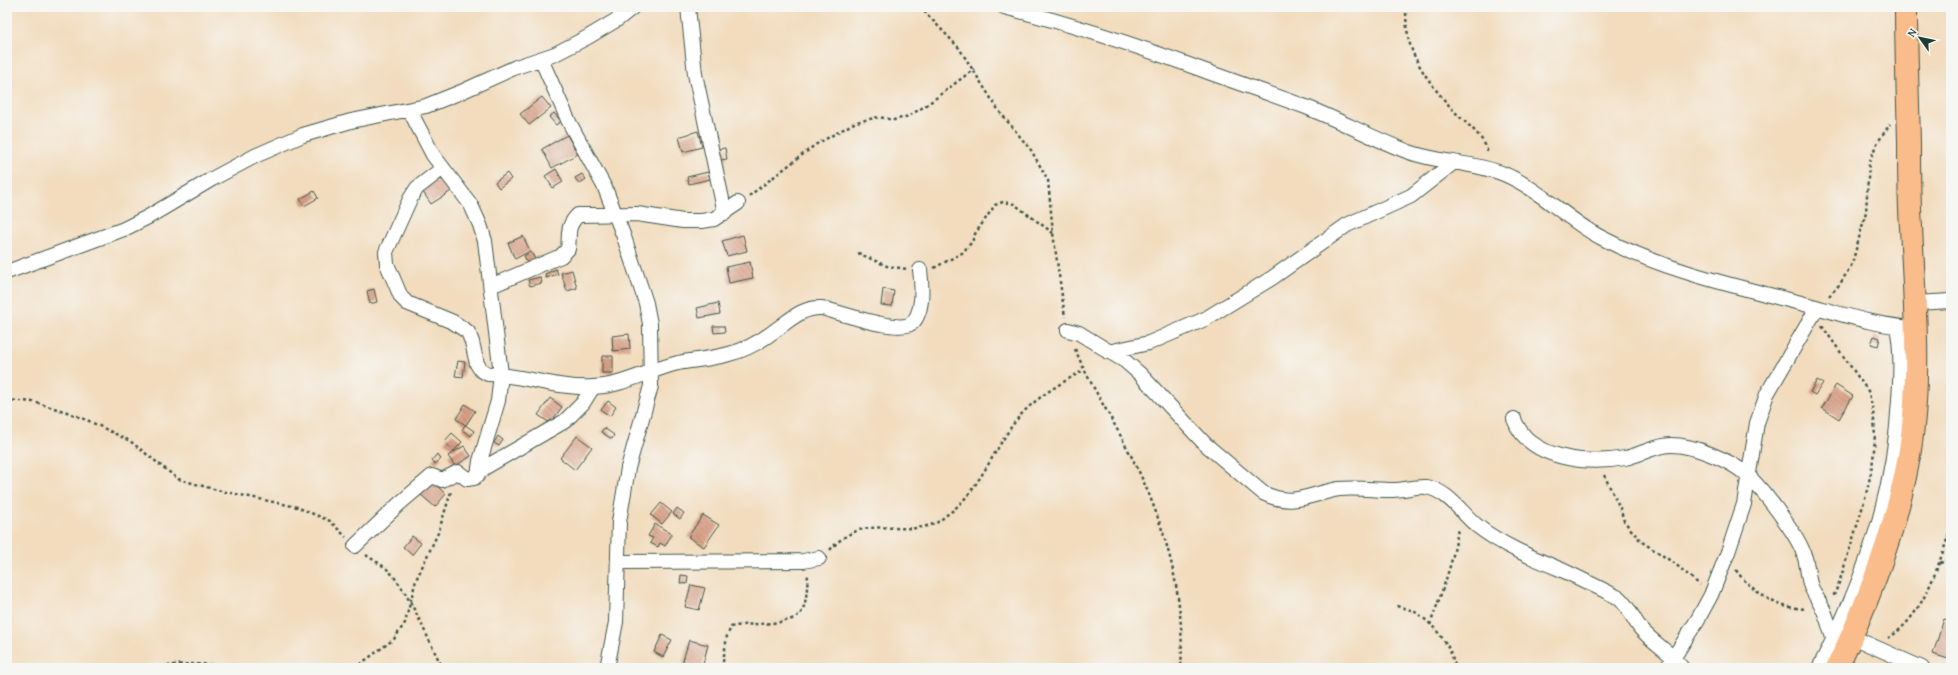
<svg xmlns="http://www.w3.org/2000/svg" width="1958" height="675" font-family="'Gentium Book Plus',serif">
	<defs>
		<pattern id="building-back-hatch" width="6" height="6" patternUnits="userSpaceOnUse"><rect width="6" height="6" fill="#d9a086"/><path d="M-1 5l2 2M0 0l6 6M5-1l2 2" fill="none" stroke="#af846e"/></pattern>
	</defs>
	<rect width="100%" height="100%" fill="#f6f6f2"/>
	<filter id="ink" filterUnits="userSpaceOnUse"><feTurbulence type="fractalNoise" baseFrequency=".025" numOctaves="2"/><feDisplacementMap in="SourceGraphic" scale="8" xChannelSelector="R" yChannelSelector="G"/><feConvolveMatrix kernelMatrix="1 2 1 2 8 2 1 2 1" color-interpolation-filters="sRGB"/></filter>
	<filter id="wash" filterUnits="userSpaceOnUse"><feTurbulence type="fractalNoise" baseFrequency=".012" numOctaves="4" result="noise"/><feDisplacementMap in="SourceGraphic" scale="16" xChannelSelector="R" yChannelSelector="G"/><feGaussianBlur stdDeviation="0.9" result="paint"/><feColorMatrix in="noise" values="0 0 0 0 0 0 0 0 0 0 0 0 0 0 0 0 0 1.4 0 .05"/><feComposite in="paint" operator="in"/></filter>
	<g filter="url(#wash)">
		<rect width="100%" height="100%" fill="#f2dcbd"/>
		<g id="blocks">
			<path fill="url(#building-back-hatch)" d="M542,97L551,108L529,125L520,114Z
				M554,113L561,121L556,125L549,117Z
				M698,131L702,147L683,152L679,137Z
				M567,135L578,154L552,168L542,149Z
				M725,148L727,159L720,160L719,149Z
				M556,169L563,182L553,188L545,176Z
				M708,172L710,179L689,184L687,177Z
				M507,173L511,179L499,188L495,182Z
				M582,174L586,179L579,184L575,178Z
				M443,175L453,190L431,204L421,189Z
				M314,191L318,198L304,206L300,199Z
				M743,235L747,251L727,256L722,241Z
				M523,236L530,251L515,259L508,243Z
				M531,252L536,261L528,264L524,256Z
				M750,262L753,278L729,283L726,267Z
				M556,269L558,274L546,278L545,274Z
				M572,270L577,288L567,291L561,273Z
				M540,277L542,283L530,286L528,280Z
				M374,289L377,302L370,304L367,291Z
				M883,289L894,291L892,306L881,305Z
				M718,303L720,314L699,318L697,308Z
				M713,326H724L725,332L714,333Z
				M629,334L630,349L613,351L612,336Z
				M1874,336L1880,338L1878,346L1871,344Z
				M602,356H613V373H602Z
				M458,361L465,362L463,377L455,376Z
				M1817,380L1823,383L1815,395L1810,392Z
				M1836,385L1853,396L1839,419L1822,408Z
				M550,398L562,407L550,423L538,415Z
				M608,401L616,407L610,416L601,410Z
				M465,404L475,411L466,425L456,419Z
				M465,425L474,431L471,436L462,430Z
				M604,428L614,435L612,439L601,432Z
				M452,433L462,442L454,451L444,442Z
				M498,436L503,440L499,446L494,443Z
				M577,436L592,447L575,470L560,458Z
				M464,446L471,456L455,466L448,456Z
				M437,454L441,459L435,464L432,460Z
				M431,481L446,494L435,507L420,494Z
				M661,503L672,512L662,524L651,515Z
				M677,508L684,513L680,519L673,514Z
				M703,515L719,525L704,547L688,537Z
				M655,524L672,534L665,546L660,543L658,547L650,543L653,538L648,536Z
				M412,536L421,543L412,555L403,547Z
				M681,575L688,576L687,584L680,583Z
				M691,585L705,588L699,610L685,607Z
				M1944,619L1951,621V660L1933,654Z
				M662,635L672,640L663,657L654,652Z
				M689,640L708,645L702,668L682,664Z"/>
		</g>
	</g>
	<g filter="url(#ink)">
		<use href="#blocks" fill-opacity="0" stroke="#3f5549" stroke-width="1"/>
		<g fill="none" stroke-linecap="round" stroke-linejoin="round">
			<g stroke="#3f5549" stroke-width="16">
				<path id="street" d="M688,7L695,74L725,213
					M1004,7C1071,24 1135,45 1200,69C1235,82 1271,94 1306,107C1341,121 1374,139 1409,152C1440,163 1474,162 1504,174C1540,189 1568,221 1602,238C1669,273 1744,288 1816,307C1851,317 1879,326 1916,328
					M541,59L569,122L605,188L624,237L646,303L650,324L651,386L628,468L619,522L616,622L607,668
					M410,111L433,155L471,205L480,225L485,241L501,374L498,401L480,461L478,475
					M443,168L417,188L410,199L386,252L387,264L401,297L407,303L453,322L468,332L472,342L477,364L481,370L488,374C523,375 558,389 593,387C623,386 649,370 678,363C694,360 712,359 729,354C746,350 763,340 777,329C791,319 803,307 822,308C838,312 904,336 914,321C924,308 922,285 920,270
					M7,272L124,229L148,217L212,179L255,156L303,135L351,121L426,106L461,92L516,67L555,54L588,37L618,19L633,7
					M491,286L561,256L568,249C570,233 566,227 578,215L637,214L683,221H702L714,219L738,203
					M1916,303L1951,301
					M1068,330L1079,333L1092,341L1125,361L1140,374L1205,444L1263,493C1293,508 1309,494 1339,489C1357,487 1375,490 1393,490C1404,490 1416,486 1426,487C1448,491 1460,511 1476,525C1501,545 1533,558 1562,570C1581,579 1600,588 1619,598C1629,607 1633,619 1641,629C1654,644 1671,652 1682,668
					M1108,352L1149,343L1205,319L1272,278L1347,225L1411,196L1453,163
					M1514,419C1529,460 1588,465 1625,458C1640,455 1656,445 1671,445C1694,445 1729,460 1746,474C1761,487 1799,536 1804,555C1808,565 1807,576 1811,587C1815,595 1820,603 1824,611C1828,620 1830,630 1834,640
					M355,546L399,504L432,476L442,480L458,472L467,479L474,478L484,468L565,421L583,403L593,387
					M618,562L803,561L819,558
					M1852,637L1922,668
					M1667,668L1698,619L1711,595L1728,552L1744,504L1757,423L1767,394L1817,308
					M1819,668C1864,581 1894,498 1899,400C1901,375 1902,351 1897,327"/>
			</g>
			<g stroke="#3f5549" stroke-width="24">
				<path id="highway" d="M1837,668C1866,607 1891,543 1905,477C1923,395 1915,310 1911,227C1909,199 1909,171 1909,142C1908,97 1906,52 1906,7"/>
			</g>
			<path stroke="#3f5549" stroke-width="2.5" stroke-dasharray="3 3" stroke-linecap="butt" d="M920,7L959,48L999,111L1031,150L1048,180L1053,233L1065,317
				M1406,7C1406,23 1407,40 1414,55C1423,75 1440,96 1455,112C1467,125 1485,136 1488,154
				M749,196L815,145L856,122L879,117L894,120L909,116L928,104L974,69
				M858,253L887,266L907,269
				M934,268L962,253L972,242L975,234L995,205L1003,202L1014,204L1053,233
				M1829,296L1840,284L1852,264L1866,212L1869,163L1876,145L1890,124
				M1822,326L1868,391C1885,443 1866,496 1851,545C1845,562 1841,581 1833,597
				M1075,349C1089,383 1109,413 1126,446C1162,513 1186,591 1181,668
				M7,400L34,402L67,412L89,421L130,441L178,479L217,490L297,507L330,521L346,537
				M1604,475L1620,508L1624,521L1633,532L1642,542L1674,563L1700,585
				M830,550C865,510 899,539 936,523C940,521 944,517 948,514C974,497 994,451 1012,426C1029,401 1058,385 1084,370
				M366,555C373,560 383,565 389,571C411,595 427,639 443,668
				M1940,563L1951,559
				M1736,570C1746,585 1767,601 1784,606C1791,608 1799,608 1806,609
				M1397,606C1402,608 1410,609 1415,612C1434,624 1452,646 1455,668
				M1430,625C1441,593 1454,562 1458,528
				M1888,638C1924,617 1939,564 1951,527
				M7,664L20,668
				M155,668C187,661 216,665 248,668
				M355,668L394,639L405,623L416,580L438,533L451,492
				M722,668L727,636L731,627C748,622 795,627 802,611C807,601 807,586 808,574"/>
			<use href="#street" stroke="#fff" stroke-width="14"/>
			<use href="#highway" stroke="#f9bc8a" stroke-width="22"/>
		</g>
	</g>
	<rect width="1958" height="675" fill="none" stroke="#f6f6f2" stroke-width="24"/>
	<g transform="translate(1920 38) rotate(303)" stroke="#f6f6f2" stroke-width="3" paint-order="stroke">
	<path d="M0-3L7 15L0 10L-7 15Z" fill="#1f3d34"/>
	<text y="-6" font-size="11" font-weight="bold" text-anchor="middle" fill="#1f3d34">N</text>
	</g>
</svg>
